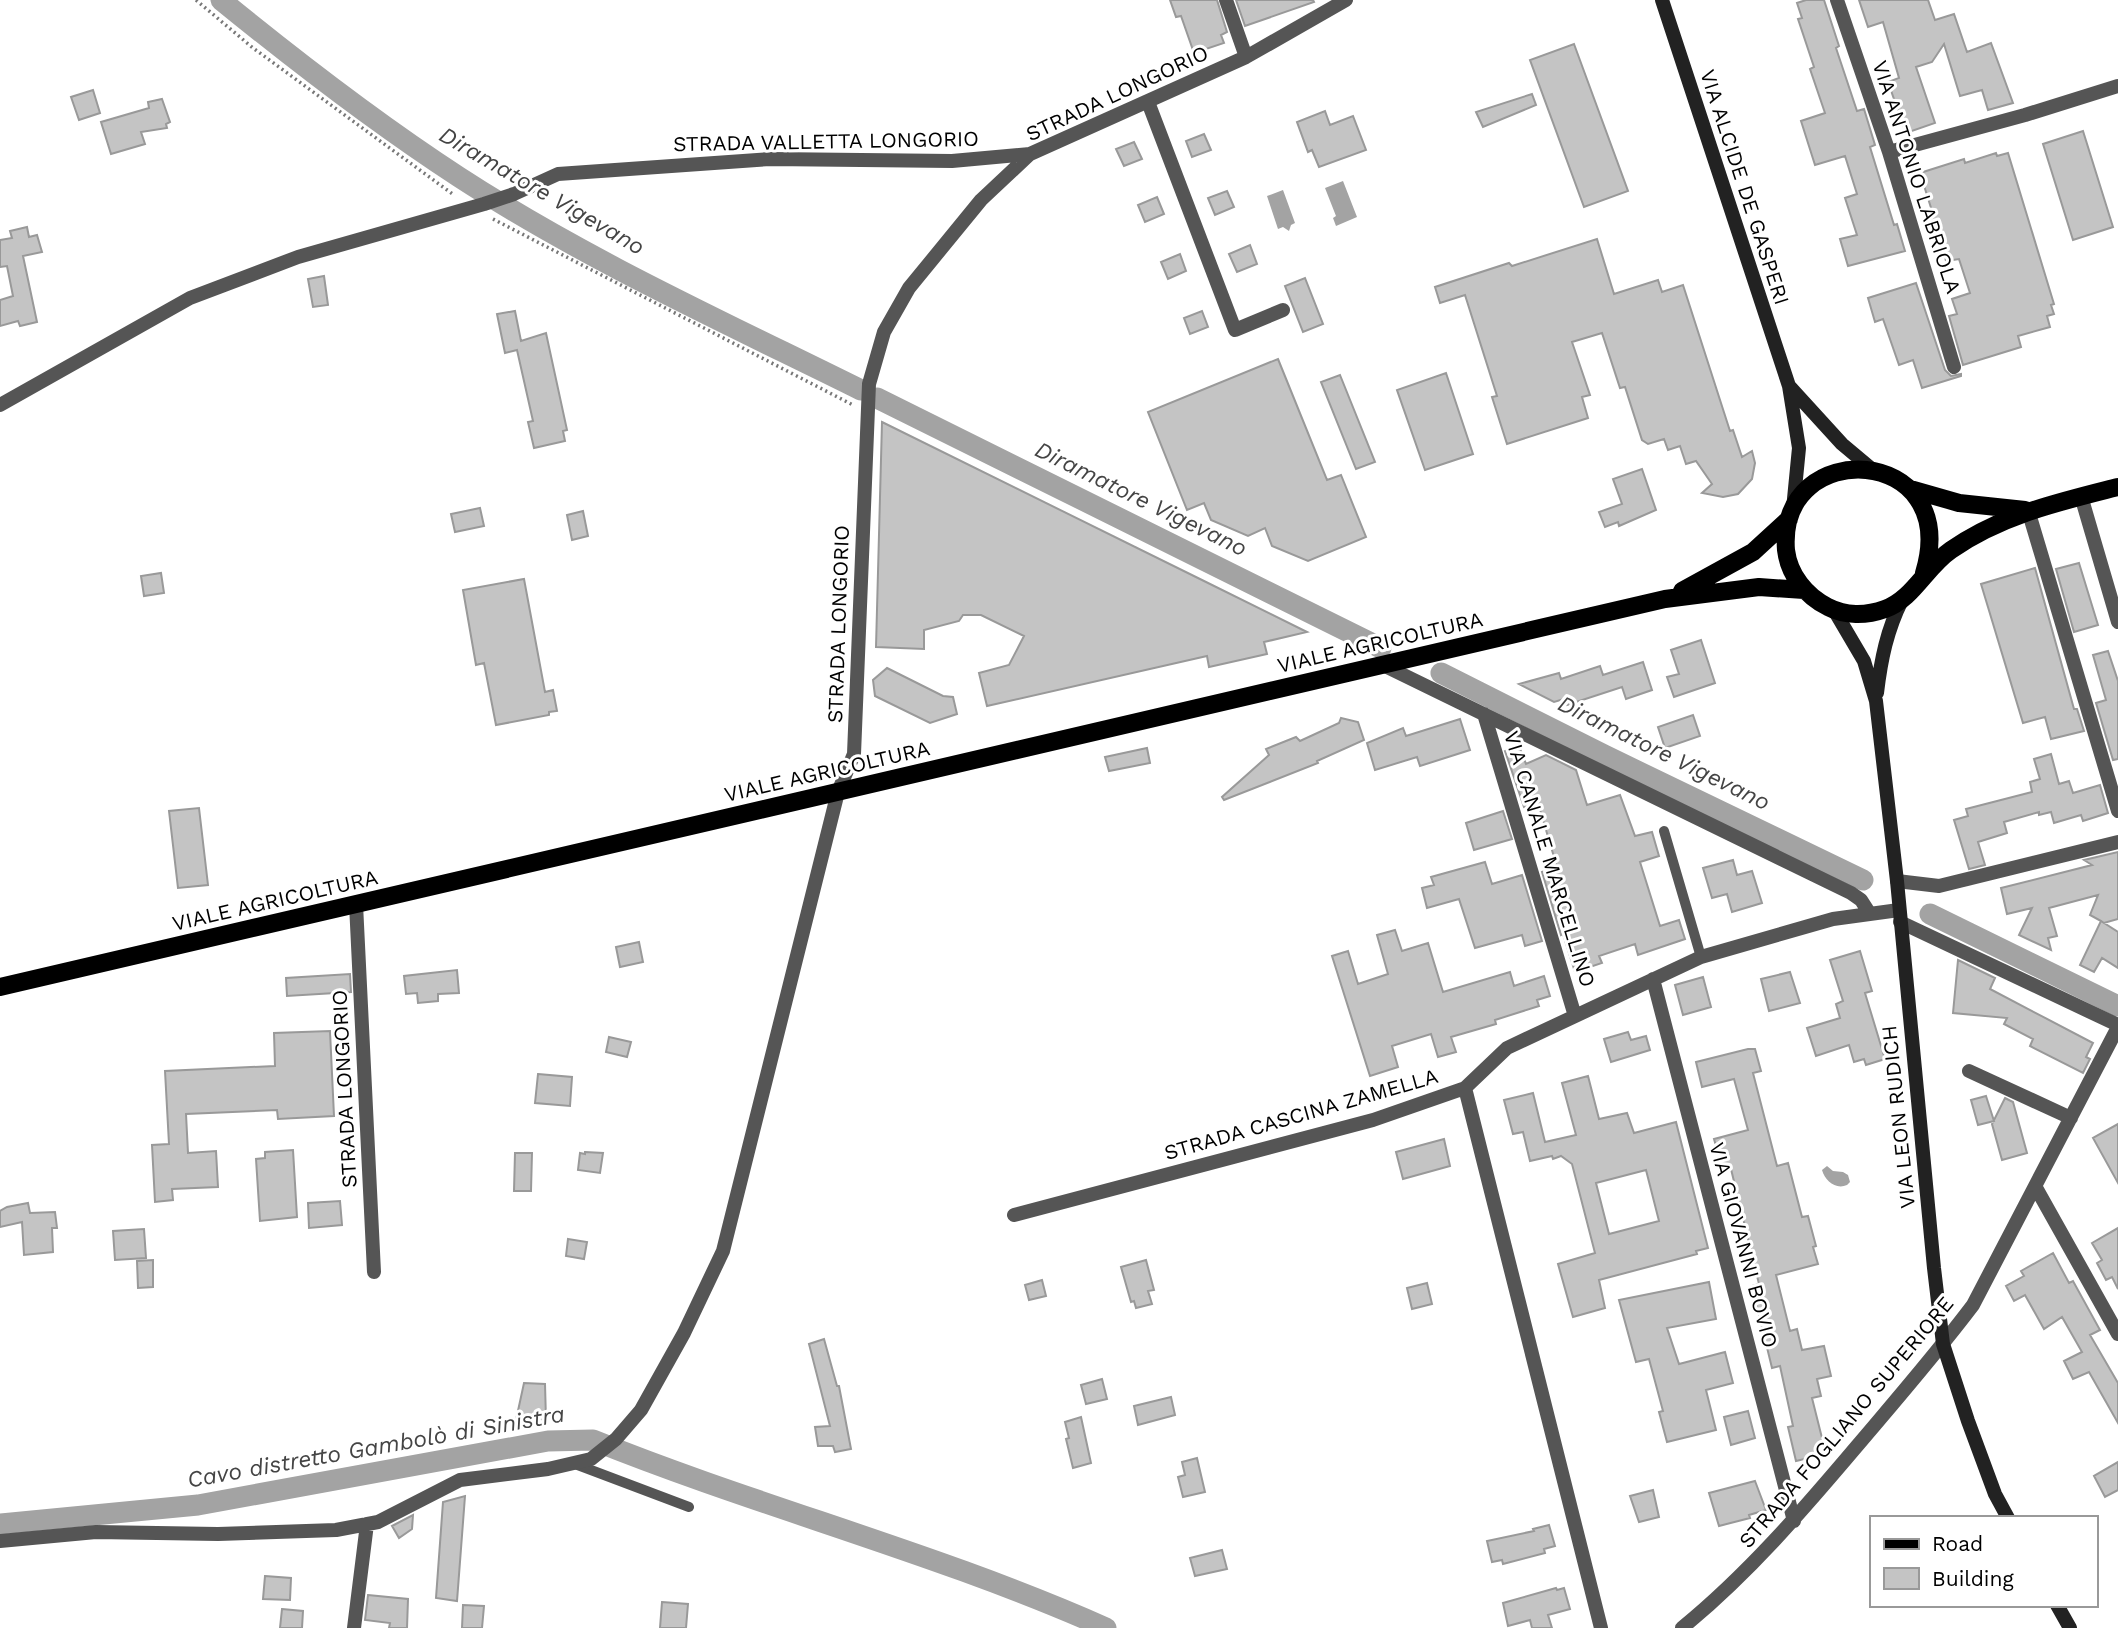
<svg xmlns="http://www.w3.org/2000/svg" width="2118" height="1628" font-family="'Work Sans',sans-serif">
	<rect width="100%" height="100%" fill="#fff"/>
	<path fill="#a3a3a3" d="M1343,181L1357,217L1336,226L1333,218L1336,216L1325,188Z
		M1283,190L1295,223L1291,225L1289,231L1283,227L1278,229L1267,196Z
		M1827,1166L1833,1171L1843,1172L1848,1175L1850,1182L1847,1185C1836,1190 1825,1181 1822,1170Z"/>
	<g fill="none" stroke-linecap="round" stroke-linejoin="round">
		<path stroke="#a3a3a3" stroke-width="21" d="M221,0C297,62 376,123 459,177C585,259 726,323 861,390
			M877,398L1381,648
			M1441,673L1604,755L1863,880
			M1930,914L2118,1006
			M0,1524L198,1505L548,1441L593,1440C762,1508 940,1554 1106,1628"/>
	</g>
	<path fill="#c4c4c4" stroke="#999" stroke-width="2" fill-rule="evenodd" d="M1170,0H1217L1227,32L1221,35L1224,43L1194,53L1181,16L1176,17Z
		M1236,0H1313L1314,2L1245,26Z
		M1806,0H1824L1839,46L1836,48L1857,111L1864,109L1875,145L1870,147L1894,225L1897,224L1905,251L1848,266L1840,239L1857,235L1845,198L1857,194L1845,156L1815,165L1801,121L1825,113L1810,69L1814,67L1798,19L1802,18L1797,3Z
		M1859,0H1928L1935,20L1954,14L1967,52L1991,43L2013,103L1988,110L1982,90L1960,96L1944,44L1932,62L1916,67L1935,123L1906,133L1888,82L1899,78L1883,22L1868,27Z
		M1574,44L1628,191L1584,207L1530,60Z
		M93,90L100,113L79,120L71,97Z
		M1532,94L1536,105L1483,127L1476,112Z
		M162,99L170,122L166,124L167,128L141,132L145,144L111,154L101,122L149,108L148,102Z
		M1325,111L1330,125L1353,116L1366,150L1319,167L1312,150L1308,152L1297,122Z
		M2083,131L2113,227L2073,240L2043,144Z
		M1204,134L1211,150L1192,157L1186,141Z
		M1134,142L1142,159L1124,166L1116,149Z
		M1996,153L1997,156L2008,153L2054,304L2051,305L2054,314L2047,316L2050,327L2018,336L2021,347L1963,365L1949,316L1957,314L1952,299L1970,293L1959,259L1946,261L1943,249L1938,251L1927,213L1932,211L1920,173L1964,159L1965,163Z
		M1227,191L1234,207L1215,215L1208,198Z
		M1157,197L1164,214L1145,222L1138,205Z
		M27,227L29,237L37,235L42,252L23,256L37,322L20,326L18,321L0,326V300L13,296L7,266L0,267V240L12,238L10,231Z
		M1597,239L1614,294L1658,280L1662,292L1683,285L1730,431L1733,430L1742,457L1752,451L1755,463L1752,479L1738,494L1723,497L1702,493L1712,484L1696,461L1686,464L1680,446L1668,450L1664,439L1648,444L1642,440L1625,387L1620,388L1602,333L1572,342L1590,395L1582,397L1588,418L1507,444L1492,397L1497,396L1465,295L1440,303L1435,287L1509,263L1512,266Z
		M1250,245L1257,264L1237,272L1229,254Z
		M1180,254L1186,271L1168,279L1161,262Z
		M324,276L328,305L313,307L308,279Z
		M1305,278L1323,324L1303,332L1285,286Z
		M1916,283L1945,370L1951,376L1961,374V376L1922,388L1913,360L1899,365L1883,319L1875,322L1868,298Z
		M515,311L521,341L546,333L567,430L563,431L565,441L534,448L528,422L533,421L517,350L505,353L497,314Z
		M1202,311L1208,327L1190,334L1184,318Z
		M1278,359L1327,480L1341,475L1366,537L1308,561L1272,546L1265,528L1248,536L1211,520L1204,503L1187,510L1148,412Z
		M1446,373L1473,454L1425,470L1397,390Z
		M1340,375L1375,462L1356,469L1321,382Z
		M882,422L1202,580L1307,632L1264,642L1267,654L1209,667L1207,656L987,706L979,673L1009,665L1024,636L981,615H963L959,621L924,630V649L876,647Z
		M1642,469L1656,510L1619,526L1618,522L1605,527L1599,512L1622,504L1613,479Z
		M480,508L484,526L455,532L451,514Z
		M583,511L588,536L572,540L567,515Z
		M2079,563L2098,625L2074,632L2056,569Z
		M2035,568L2074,709H2077L2084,731L2051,739L2045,717L2023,723L1981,584Z
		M161,573L164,593L144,596L141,576Z
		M524,579L545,692L553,690L557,711L549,712V715L496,725L484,663L476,665L463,590Z
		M1701,640L1715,683L1674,697L1667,677L1679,674L1671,650Z
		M2108,651L2118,681V759L2113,760L2096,703L2106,700L2093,655Z
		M1643,662L1652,690L1626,699L1622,687L1567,705L1564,699L1554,702L1519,684L1559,673L1561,679L1600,666L1603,675Z
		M887,668L943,696L953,697L957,714L930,723L875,696L873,680Z
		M1693,715L1700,736L1665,748L1658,727Z
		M1341,718L1358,722L1364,740L1317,761L1318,763L1224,800L1222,797L1269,755L1266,749L1296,737L1300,741L1339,723Z
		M1460,719L1470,750L1420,766L1417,757L1375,770L1367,743L1403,728L1406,736Z
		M1519,746L1526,764L1546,755L1576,770L1587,805L1620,795L1635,836L1652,832L1659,856L1640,862L1660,926L1679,920L1685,939L1638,955L1635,944L1599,956L1602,963L1575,972L1563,934L1561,935L1542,872L1557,867L1538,803L1524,807L1505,751Z
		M1147,748L1150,763L1109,771L1105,757Z
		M2051,754L2059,784L2069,781L2073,793L2100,785L2108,813L2083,821L2081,815L2054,823L2051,812L2039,815V812L2004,822L2007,833L1978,842L1985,865L1969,869L1954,820L1968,816L1966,809L2032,792L2030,782L2040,779L2034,759Z
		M199,808L208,885L178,888L169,811Z
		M1503,811L1512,839L1474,850L1466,823Z
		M2118,852V919L2104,923L2101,921L2118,932V968L2102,958L2094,972L2080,965L2101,921L2090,915L2098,895L2049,908L2057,936L2048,938L2051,950L2019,935L2032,908L2007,914L2001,888L2092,865L2084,860Z
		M1733,860L1737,875L1752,871L1762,903L1732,912L1727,894L1712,898L1703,868Z
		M1485,862L1492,884L1522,875L1542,941L1525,946L1522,935L1475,948L1459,899L1427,908L1422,888L1434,885L1431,877Z
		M1395,930L1402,951L1428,943L1443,992L1510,972L1514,986L1544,976L1550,996L1537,1000L1539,1006L1495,1020L1496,1024L1451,1037L1456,1052L1438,1057L1431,1034L1392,1046L1398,1067L1370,1076L1332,956L1348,951L1358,984L1388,974L1377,935Z
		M639,942L643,962L620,967L616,947Z
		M1860,951L1872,991L1865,993L1885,1059L1866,1065L1864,1059L1854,1062L1849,1045L1816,1056L1807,1028L1840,1018L1836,1004L1843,1001L1830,960Z
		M1958,960L1995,978L1990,989L2093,1043L2086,1057L2090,1059L2083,1073L2030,1046L2033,1039L2004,1024L2007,1018L1953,1013Z
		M457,970L459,993L438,994V1001L418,1003L417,993L406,994L404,976Z
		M1790,972L1800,1003L1769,1011L1761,979Z
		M350,974L351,992L287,996L286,978Z
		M1703,977L1711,1007L1683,1015L1675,985Z
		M330,1031L334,1116L278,1119L277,1110L186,1114L188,1153L216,1151L218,1187L172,1189L173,1200L155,1202L152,1145L169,1144L165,1071L275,1066L274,1033Z
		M1628,1032L1631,1040L1646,1036L1650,1050L1611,1062L1604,1039Z
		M609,1037L631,1042L627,1057L606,1052Z
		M1748,1049H1755L1761,1071L1753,1073L1777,1166L1788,1163L1802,1217L1808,1216L1816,1246L1813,1247L1818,1264L1776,1275L1790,1331L1797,1329L1802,1350L1824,1346L1831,1376L1817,1379L1821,1396L1812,1398L1826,1454L1796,1461L1788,1427L1793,1426L1780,1366L1772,1368L1752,1286L1759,1284L1730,1165L1722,1167L1714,1139L1748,1130L1734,1079L1702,1087L1696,1062Z
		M538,1074L572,1077L570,1106L535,1103Z
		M1588,1076L1599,1119L1627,1113L1634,1133L1676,1122L1708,1248L1696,1251L1697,1254L1599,1280L1605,1308L1573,1317L1558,1264L1595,1253L1572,1164L1561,1156L1553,1159L1552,1156L1530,1161L1523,1132L1513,1134L1504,1100L1533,1093L1545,1142L1576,1135L1562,1083ZM1646,1170L1659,1221L1609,1234L1596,1183Z
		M1986,1096L1994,1121L1978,1125L1971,1100Z
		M2005,1098L2013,1102L2027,1153L2002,1160L1992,1124Z
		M2118,1124V1183L2093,1138Z
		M1444,1139L1450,1166L1403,1179L1396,1152Z
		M293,1150L297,1217L260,1221L256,1159L265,1158V1152Z
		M585,1152L603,1153L600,1173L578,1170L580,1153L585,1154Z
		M515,1153H532L531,1191H514Z
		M340,1201L342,1225L309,1228L308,1203Z
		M28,1203L30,1213L55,1212L57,1228H52L53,1252L24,1255L22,1222L0,1227V1211L7,1207Z
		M2118,1228V1289L2112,1277L2106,1280L2097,1263L2102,1260L2092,1243Z
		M144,1229L146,1258L115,1260L113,1231Z
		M568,1239L587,1242L584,1259L566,1256Z
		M2053,1253L2069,1283L2073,1281L2100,1330L2090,1335L2118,1383V1423L2089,1372L2073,1379L2064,1361L2082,1352L2062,1317L2044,1329L2025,1295L2014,1301L2006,1286L2024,1276L2021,1271Z
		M153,1260V1287L138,1288L137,1261Z
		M1146,1260L1154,1290L1148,1291L1152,1304L1136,1308L1134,1301L1131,1302L1121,1267Z
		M1042,1280L1046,1296L1029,1300L1025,1285Z
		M1709,1282L1716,1319L1667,1328L1679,1364L1725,1352L1733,1383L1706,1390L1716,1430L1667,1442L1659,1412L1663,1411L1649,1359L1636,1362L1619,1300Z
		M1427,1283L1432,1304L1412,1309L1407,1288Z
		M824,1339L837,1386H839L851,1449L835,1452L833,1446H818L815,1427L830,1426L809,1344Z
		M1102,1379L1107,1399L1086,1404L1081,1385Z
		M524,1383L545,1384L546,1420H516Z
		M1171,1397L1175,1415L1138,1425L1134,1406Z
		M1748,1411L1755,1438L1731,1445L1724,1417Z
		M1081,1417L1091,1463L1073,1468L1066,1439L1069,1438L1065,1422Z
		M1197,1458L1205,1492L1183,1497L1178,1477L1185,1475L1182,1462Z
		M2118,1462V1490L2105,1497L2094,1476Z
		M1755,1481L1766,1510L1749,1515L1750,1518L1719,1526L1709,1493Z
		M1653,1490L1659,1517L1639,1522L1630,1496Z
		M465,1496L457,1601L436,1598L443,1502Z
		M413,1515L412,1529L399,1538L392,1526Z
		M1549,1525L1555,1546L1544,1549L1545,1553L1503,1564L1502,1560L1492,1562L1487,1541L1534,1531L1533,1529Z
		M1222,1550L1227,1569L1195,1576L1190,1558Z
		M265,1576L291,1578L290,1600L263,1599Z
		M1556,1588L1557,1590L1564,1588L1570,1609L1548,1615L1552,1628H1532L1530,1620L1508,1626L1503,1603Z
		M368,1595L408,1599L407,1628H389L390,1623L365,1620Z
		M662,1602L688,1604L686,1628H660Z
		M463,1605L484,1606L482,1628H462Z
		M282,1609L303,1611L302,1628H280Z"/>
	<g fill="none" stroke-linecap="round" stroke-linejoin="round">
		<path stroke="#777" stroke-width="3.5" stroke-dasharray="2 3.5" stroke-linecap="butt" d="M196,0L253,48L454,195
			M493,219L853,405"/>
		<path stroke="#555" stroke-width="10" d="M1664,831L1701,957
			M575,1464L689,1507"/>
		<path stroke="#555" stroke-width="14" d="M1226,0L1246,57
			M1837,0L1889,152L1954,367
			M1148,102L1235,330L1283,310
			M1889,152L2025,115L2118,86
			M0,405L190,298L298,257L484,204L514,194L558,174L770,159L952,161L1030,154
			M2081,496L2118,622
			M2028,510L2118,811
			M1383,665L1851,893L1861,900L1870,914
			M1484,714L1575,1016
			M1897,881L1939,886L2118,842
			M356,904L374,1272
			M1900,922L2118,1025
			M1653,979L1794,1521
			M1969,1071L2071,1118
			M1465,1088L1601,1628
			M2035,1186L2118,1334
			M1014,1215L1373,1120L1465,1088L1507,1048L1701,957L1833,919L1899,910
			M0,1541L96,1532L218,1534L336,1530L378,1522L460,1480L548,1469L591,1459L616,1439L641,1410L684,1333L723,1251L838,792L854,754L869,384L884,332L909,288L981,200L1030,154L1246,57L1346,0
			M354,1628L367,1524
			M1682,1628C1748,1574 1802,1511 1857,1446C1896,1400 1936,1354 1973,1305L2118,1027"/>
		<path stroke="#222" stroke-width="14" d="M1662,0L1789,386L1799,448L1793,509
			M1790,387L1842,444L1873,470
			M1834,610L1864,661L1876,701L1897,881L1934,1268L1943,1344L1968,1421L1995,1494L2008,1518
			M1877,693C1881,659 1887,630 1902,600
			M2057,1605L2070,1628"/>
		<path stroke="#000" stroke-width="18" d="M1910,489L1959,503L2025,510
			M1924,573C1963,444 1777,435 1786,550C1789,575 1806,596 1828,607C1845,616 1866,616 1885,609C1913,599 1926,567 1951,550C2001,515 2059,502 2118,487
			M1682,591L1753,552L1789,519
			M0,987L1665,599L1759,587L1804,590"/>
	</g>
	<g text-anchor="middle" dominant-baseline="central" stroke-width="6" stroke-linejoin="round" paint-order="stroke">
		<g font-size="21" fill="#000" stroke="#fff">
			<text transform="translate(1117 93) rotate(-25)">STRADA LONGORIO</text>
			<text transform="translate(826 141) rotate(-1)">STRADA VALLETTA LONGORIO</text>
			<text transform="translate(1917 177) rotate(72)">VIA ANTONIO LABRIOLA</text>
			<text transform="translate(1745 187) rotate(72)">VIA ALCIDE DE GASPERI</text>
			<text transform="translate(838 624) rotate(-88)">STRADA LONGORIO</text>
			<text transform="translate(1380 642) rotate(-13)">VIALE AGRICOLTURA</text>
			<text transform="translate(827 771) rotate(-13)">VIALE AGRICOLTURA</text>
			<text transform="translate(1550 859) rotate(73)">VIA CANALE MARCELLINO</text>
			<text transform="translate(275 900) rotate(-13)">VIALE AGRICOLTURA</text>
			<text transform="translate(344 1089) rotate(-93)">STRADA LONGORIO</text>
			<text transform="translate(1301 1114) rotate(-16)">STRADA CASCINA ZAMELLA</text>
			<text transform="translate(1898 1117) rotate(-96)">VIA LEON RUDICH</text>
			<text transform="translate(1744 1245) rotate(75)">VIA GIOVANNI BOVIO</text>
			<text transform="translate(1846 1422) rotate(-50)">STRADA FOGLIANO SUPERIORE</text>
		</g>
		<g font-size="23" font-style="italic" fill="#444" stroke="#fff">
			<text transform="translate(542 191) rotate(30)">Diramatore Vigevano</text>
			<text transform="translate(1141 499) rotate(26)">Diramatore Vigevano</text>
			<text transform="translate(1664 753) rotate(26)">Diramatore Vigevano</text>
			<text transform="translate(376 1447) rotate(-10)">Cavo distretto Gambolò di Sinistra</text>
		</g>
	</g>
	<rect x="1870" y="1516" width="228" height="91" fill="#ffffff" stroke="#999999" stroke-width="2"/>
	<rect x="1884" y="1539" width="35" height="10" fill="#000000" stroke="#999999" stroke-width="2"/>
	<text x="1932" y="1551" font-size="21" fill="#000000">Road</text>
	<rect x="1884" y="1568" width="35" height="21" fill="#c4c4c4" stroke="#999999" stroke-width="2"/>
	<text x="1932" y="1586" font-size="21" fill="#000000">Building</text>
</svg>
